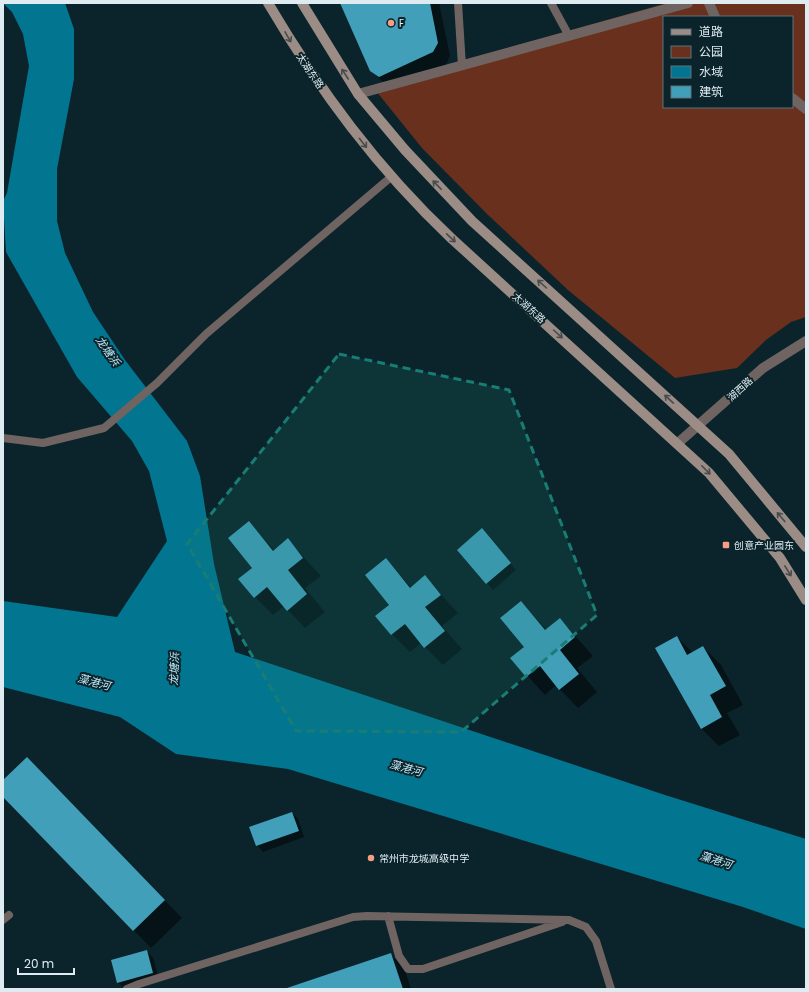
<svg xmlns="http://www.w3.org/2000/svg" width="809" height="992" font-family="Poppins,'Noto Sans SC',sans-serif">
	<rect width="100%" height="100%" fill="#0b232a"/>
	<path fill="#69301d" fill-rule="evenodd" d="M667,3H806V317L791,322L766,340L737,368L675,378L568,290L487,214L422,148L372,86ZM664,17H792V107H664Z"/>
	<path fill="#027690" d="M3,3H65L74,29V79L57,169V221L65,253L93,312L125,360L187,441L200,476L214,564L235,652L665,795L806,839V929L743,907L288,769L176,754L120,717L3,687V601L117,617L167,541L149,471L132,441L77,377L6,252L3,201L7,193L29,66L23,34L12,12Z"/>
	<path fill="#0007" d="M341,3H439L450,56L446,65L384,83L371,70Z
		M249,523L275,551L288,540L321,576L305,588L325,612L305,628L284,606L273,615L255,597Z
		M488,536L516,570L493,590L458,550Z
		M386,560L412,588L425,577L458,613L442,626L462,649L443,665L421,643L410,652L392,634Z
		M521,602L547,630L560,619L593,656L577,668L597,692L578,708L556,685L545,695L512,659L526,647Z
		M677,637L693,653L703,647L721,665L743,705L727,713L740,735L719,746L701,728Z
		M44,777L182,918L151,948L3,796V782Z
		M292,813L298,819L304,837L263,852L257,845Z
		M147,951L153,958L159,979L125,989L118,983L112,961Z
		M391,955L404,967L411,989H286Z"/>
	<path fill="#429fba" d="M340,3H430L438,43L433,52L379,77L370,71Z
		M249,521L273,551L288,538L303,558L288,570L307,594L287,611L267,587L254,598L238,579L252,568L228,538Z
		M482,528L511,563L486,584L457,550Z
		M386,558L410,588L425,575L441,595L425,607L445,631L424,648L405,624L391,635L375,616L389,605L365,575Z
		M521,601L545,630L560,618L575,637L560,650L579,674L559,690L540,666L526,677L510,658L524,647L500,618Z
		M677,636L687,655L703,646L726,686L710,695L722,717L701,729L655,648Z
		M27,757L165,900L133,931L3,797V780Z
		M292,812L299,831L256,846L249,827Z
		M147,950L153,973L117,983L111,960Z
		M391,953L403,989H284Z"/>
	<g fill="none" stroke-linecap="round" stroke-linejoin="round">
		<path stroke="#6f6461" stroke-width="8" d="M458,3L462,66
			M551,3L569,36
			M3,438L43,443L104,428L157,383L206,334L391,177
			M388,916L399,956L408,969H423L562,922
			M3,920L9,915
			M127,989L139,984L353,917L367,916L569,920L586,927L596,941L611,989"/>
		<path stroke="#6f6461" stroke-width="10" d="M709,3L715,17
			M358,94L688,3
			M792,98L806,109
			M678,443L763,368L806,341"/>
		<path stroke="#9c8c86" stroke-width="10" d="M268,3C320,91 377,168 451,238L709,473L780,558L806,600
			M302,3L358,94L405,150L472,221L729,454L806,547"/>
	</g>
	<defs><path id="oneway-shaft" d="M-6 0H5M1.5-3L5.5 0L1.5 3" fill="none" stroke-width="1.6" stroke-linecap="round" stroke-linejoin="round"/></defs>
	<g stroke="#454d4f">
		<use href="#oneway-shaft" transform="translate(288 37) rotate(60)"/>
		<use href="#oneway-shaft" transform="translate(345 74) rotate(-123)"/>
		<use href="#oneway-shaft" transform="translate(363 143) rotate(52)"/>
		<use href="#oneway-shaft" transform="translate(437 185) rotate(-134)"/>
		<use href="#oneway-shaft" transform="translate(451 238) rotate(43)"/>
		<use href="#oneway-shaft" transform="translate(542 284) rotate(-138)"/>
		<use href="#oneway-shaft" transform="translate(558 334) rotate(42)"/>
		<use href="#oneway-shaft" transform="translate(669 399) rotate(-137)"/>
		<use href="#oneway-shaft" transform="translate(706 470) rotate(45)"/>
		<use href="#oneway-shaft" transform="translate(781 517) rotate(-130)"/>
		<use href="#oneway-shaft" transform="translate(788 571) rotate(58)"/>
	</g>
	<path fill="#197c75" fill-opacity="0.2" stroke="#197c75" stroke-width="3" stroke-dasharray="8 5" stroke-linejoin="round" d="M339,354L509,390L597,615L461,732L296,731L187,544Z"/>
	<g fill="#f39f84" stroke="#0b232a" stroke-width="1.5">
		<circle cx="391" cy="23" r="4"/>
		<rect x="722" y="541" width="8" height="8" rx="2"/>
		<circle cx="371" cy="858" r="4"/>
	</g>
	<g text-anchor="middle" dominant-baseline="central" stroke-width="4" stroke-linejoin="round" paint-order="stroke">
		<g font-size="10" fill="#deecf1" stroke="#0b232a" text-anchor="start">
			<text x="399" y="23">F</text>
			<text x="734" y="545">创意产业园东</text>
			<text x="379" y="858">常州市龙城高级中学</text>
		</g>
		<g font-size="10" fill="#deecf1" stroke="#0b232a">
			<text transform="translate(310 71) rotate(56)">太湖东路</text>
			<text transform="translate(529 308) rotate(42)">太湖东路</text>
			<text transform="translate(740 389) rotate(-42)">湖西路</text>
		</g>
		<g font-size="11" font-style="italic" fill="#bdeaf9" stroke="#0b232a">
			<text transform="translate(108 351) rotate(55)">龙塘浜</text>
			<text transform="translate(174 669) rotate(-87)">龙塘浜</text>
			<text transform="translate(94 682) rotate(15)">藻港河</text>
			<text transform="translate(406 768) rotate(15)">藻港河</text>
			<text transform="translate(716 860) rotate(18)">藻港河</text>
		</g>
	</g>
	<rect width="809" height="992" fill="none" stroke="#deecf1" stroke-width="8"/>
	<rect x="663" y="16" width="130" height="92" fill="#0b232a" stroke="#5f737a"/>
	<rect x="671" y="29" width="20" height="6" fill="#9c8c86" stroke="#5f737a"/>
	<text x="699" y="36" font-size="12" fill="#deecf1">道路</text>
	<rect x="671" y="46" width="20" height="12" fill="#69301d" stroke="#5f737a"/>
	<text x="699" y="56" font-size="12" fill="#deecf1">公园</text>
	<rect x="671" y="66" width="20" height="12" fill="#027690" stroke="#5f737a"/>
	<text x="699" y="76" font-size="12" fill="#deecf1">水域</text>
	<rect x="671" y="86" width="20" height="12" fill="#429fba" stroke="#5f737a"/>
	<text x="699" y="96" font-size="12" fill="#deecf1">建筑</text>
	<path d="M18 968v6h56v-6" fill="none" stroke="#deecf1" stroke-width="2"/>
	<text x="24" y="968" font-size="12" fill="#deecf1" stroke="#0b232a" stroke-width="3" paint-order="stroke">20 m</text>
</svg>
